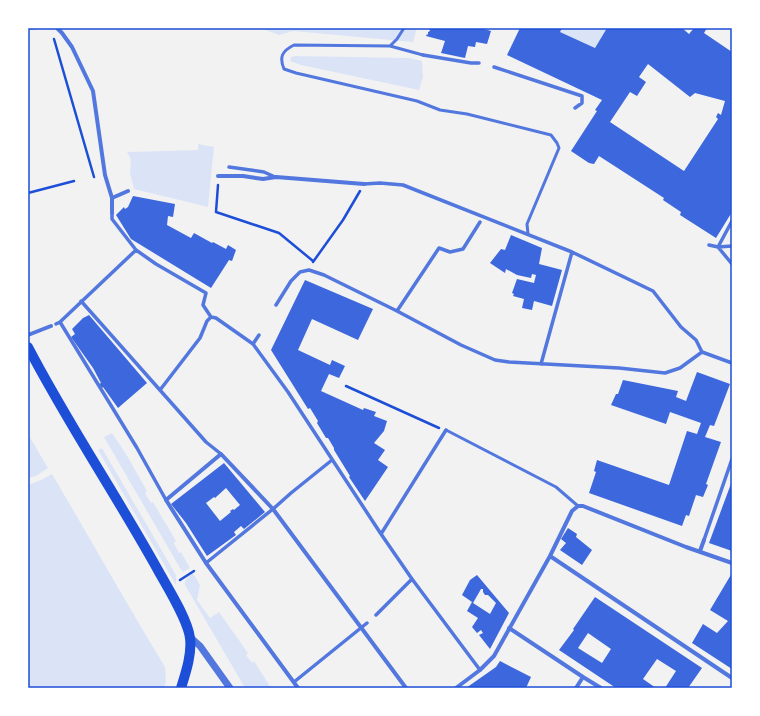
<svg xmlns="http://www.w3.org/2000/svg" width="760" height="716" font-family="Montserrat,sans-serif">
	<rect width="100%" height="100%" fill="#f2f2f2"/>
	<path fill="#dbe4f7" d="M260,28H417L413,42L293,31L279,35Z
		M562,28H607L595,48L560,32Z
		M295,56L409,58L422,61L423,77L419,90L301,65L290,61L291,57Z
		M198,144L214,147L208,207L134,189C133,184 130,176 130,170C131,161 132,160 127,152L198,150Z
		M112,433L126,454L147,491L145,493L151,503L153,502L176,541L174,543L179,553L181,552L190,568L183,572L180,568L104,437Z
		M28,434L48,468L36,476L28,478Z
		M102,448L176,575V585L98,450Z
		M52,474C90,538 126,603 165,667L166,681L164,688H28V485L41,480Z
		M193,573L200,585L197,600L210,618L219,612L248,653L246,655L252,663L254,661L271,688H245L185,585C184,579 189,577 193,573Z"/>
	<path fill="#3d67dc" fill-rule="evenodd" d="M429,28H481L491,31L487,44L476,42L475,47L468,46L465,58L441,53L445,41L426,36L427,34L428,35V32L430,31Z
		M520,28H562L560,32L595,48L607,28H682L689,34L694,28H707L704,33L732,52V212L716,238L680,215L681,212L663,200L664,198L599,156L594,164L589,163L571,151L595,114L597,111L595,110L602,100L507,55ZM648,64L690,97L695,93L725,101L721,115L718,113L716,117L718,119L684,171L610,122L630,92L637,96L646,82L639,77Z
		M133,196L175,204L173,217L168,216L167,225L191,238L194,233L212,243L213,242L226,249L228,245L236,250L232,261L229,260L211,288L131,239L116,215L124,207L125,209L128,207Z
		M511,235L542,248L539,264L562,270L552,306L534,301L532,310L522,308L524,299L513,296L514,294L512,293L517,279L534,283L536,275L532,274L531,278L517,275L506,269L505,273L490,263L501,249L505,250Z
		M305,280L373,309L358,340L312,319L298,350L330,365L332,360L345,366L339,378L329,374L321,391L363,410L364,408L376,412L374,416L387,421L384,431L374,443L385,450L378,460L388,467L365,501L349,477L350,476L334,450V448L328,438H326L317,423L318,421L310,408L308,409L271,350Z
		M89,315L147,383L118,408L103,387L102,388L99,384L101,383L93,368L71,337L75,334L72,329L83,318Z
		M697,372L730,384L714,426L710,425L705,437L721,442L706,484L708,485L703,497L696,495L689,516L686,515L682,526L589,493L596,472L594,471L597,460L669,485L687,431L697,434L701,423L670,412L666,424L611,405L616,394H618L623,380L678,391L676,397L686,401Z
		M224,463L265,512L244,529L241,526L234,532L236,535L207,556L186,523L171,504ZM226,488L240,505L234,510L233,509L230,511L231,512L220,521L206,503L214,497L215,498Z
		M732,481V551L709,543Z
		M568,528L577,534L576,537L592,550L582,565L560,550L566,543L561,539Z
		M732,573V669L692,643L703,624L717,633L728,621L710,610Z
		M477,575L509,613L490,649L479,635L483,633L481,630L477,633L472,627L478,618L467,611L472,602L462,595L470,580ZM481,589H483V592L485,595H488L496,603L490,614L473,603Z
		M595,597L702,668L688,688H665L676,671L657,659L643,679L656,688H616L559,650L574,630L573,629ZM588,633L611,649L602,663L578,648Z
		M500,661L531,677L526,688H466L496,667Z"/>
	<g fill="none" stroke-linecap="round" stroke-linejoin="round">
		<path stroke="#1d4ed8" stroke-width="2.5" d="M28,28H36
			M54,39L94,177
			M218,185L216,212L279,233L313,261
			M28,193L74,181
			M313,262L343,220L360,191
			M346,386L439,428
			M180,580L194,571"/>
		<path stroke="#5277de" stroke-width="3" d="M390,46L397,39L404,28
			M423,55L390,46L294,45C282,51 279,57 284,69L296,73L417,101L440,110L467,114L551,135L557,143L559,148L527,224L528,234
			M446,430L556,487L578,506"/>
		<path stroke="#5277de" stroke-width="3.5" d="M423,55L471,63H479
			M494,67L582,96V103L575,108
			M229,167L264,172L275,177
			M364,184L380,183L403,185L572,252L653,291L681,327L696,340L702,352L732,363
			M112,213V219L136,250L156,264L206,293L203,305L211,317
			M709,245L718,247L732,264
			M718,247L732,221
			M718,247L732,246
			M81,301L206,442L221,454
			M276,305L291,281L300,272L309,270L324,275L397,311L461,345L495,360L509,362L619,368L665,373L680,368L702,352
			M397,311L439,248L450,252L463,249L480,222
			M211,317L216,318L253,344L288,392L381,534L412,579L480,670
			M60,322L137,448L166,500
			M56,324L60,322L136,250
			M253,344L259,335
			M541,364L572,252
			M160,390L200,338L207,321L211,317
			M381,534L446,430
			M704,540L732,459
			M206,563L273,509L291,493L332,460
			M376,615L412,579
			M294,682L367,623"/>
		<path stroke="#5277de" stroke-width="4" d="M57,28L62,33L72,47L93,91L105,175L112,198V213
			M218,176H243L263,179L276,177L364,184
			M112,198L128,191
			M28,335L51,326
			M700,551L704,540
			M550,556L732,678
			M509,628L583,677L601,688
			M298,688L206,563L166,500L221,454L273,509L406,688
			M456,688L480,670L494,656L550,556L572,511L578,506H583L686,547L732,563
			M576,688L583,677"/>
		<path stroke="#5277de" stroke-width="7" d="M190,637L200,646L230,688"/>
		<path stroke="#1d4ed8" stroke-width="10" d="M28,347C68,424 117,496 159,572C168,588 188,620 190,638C192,654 186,672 181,688"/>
	</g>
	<rect width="760" height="716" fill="none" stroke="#ffffff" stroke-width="58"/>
	<rect x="29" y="29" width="702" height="658" fill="none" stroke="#1d4ed8" stroke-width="1.5"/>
</svg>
